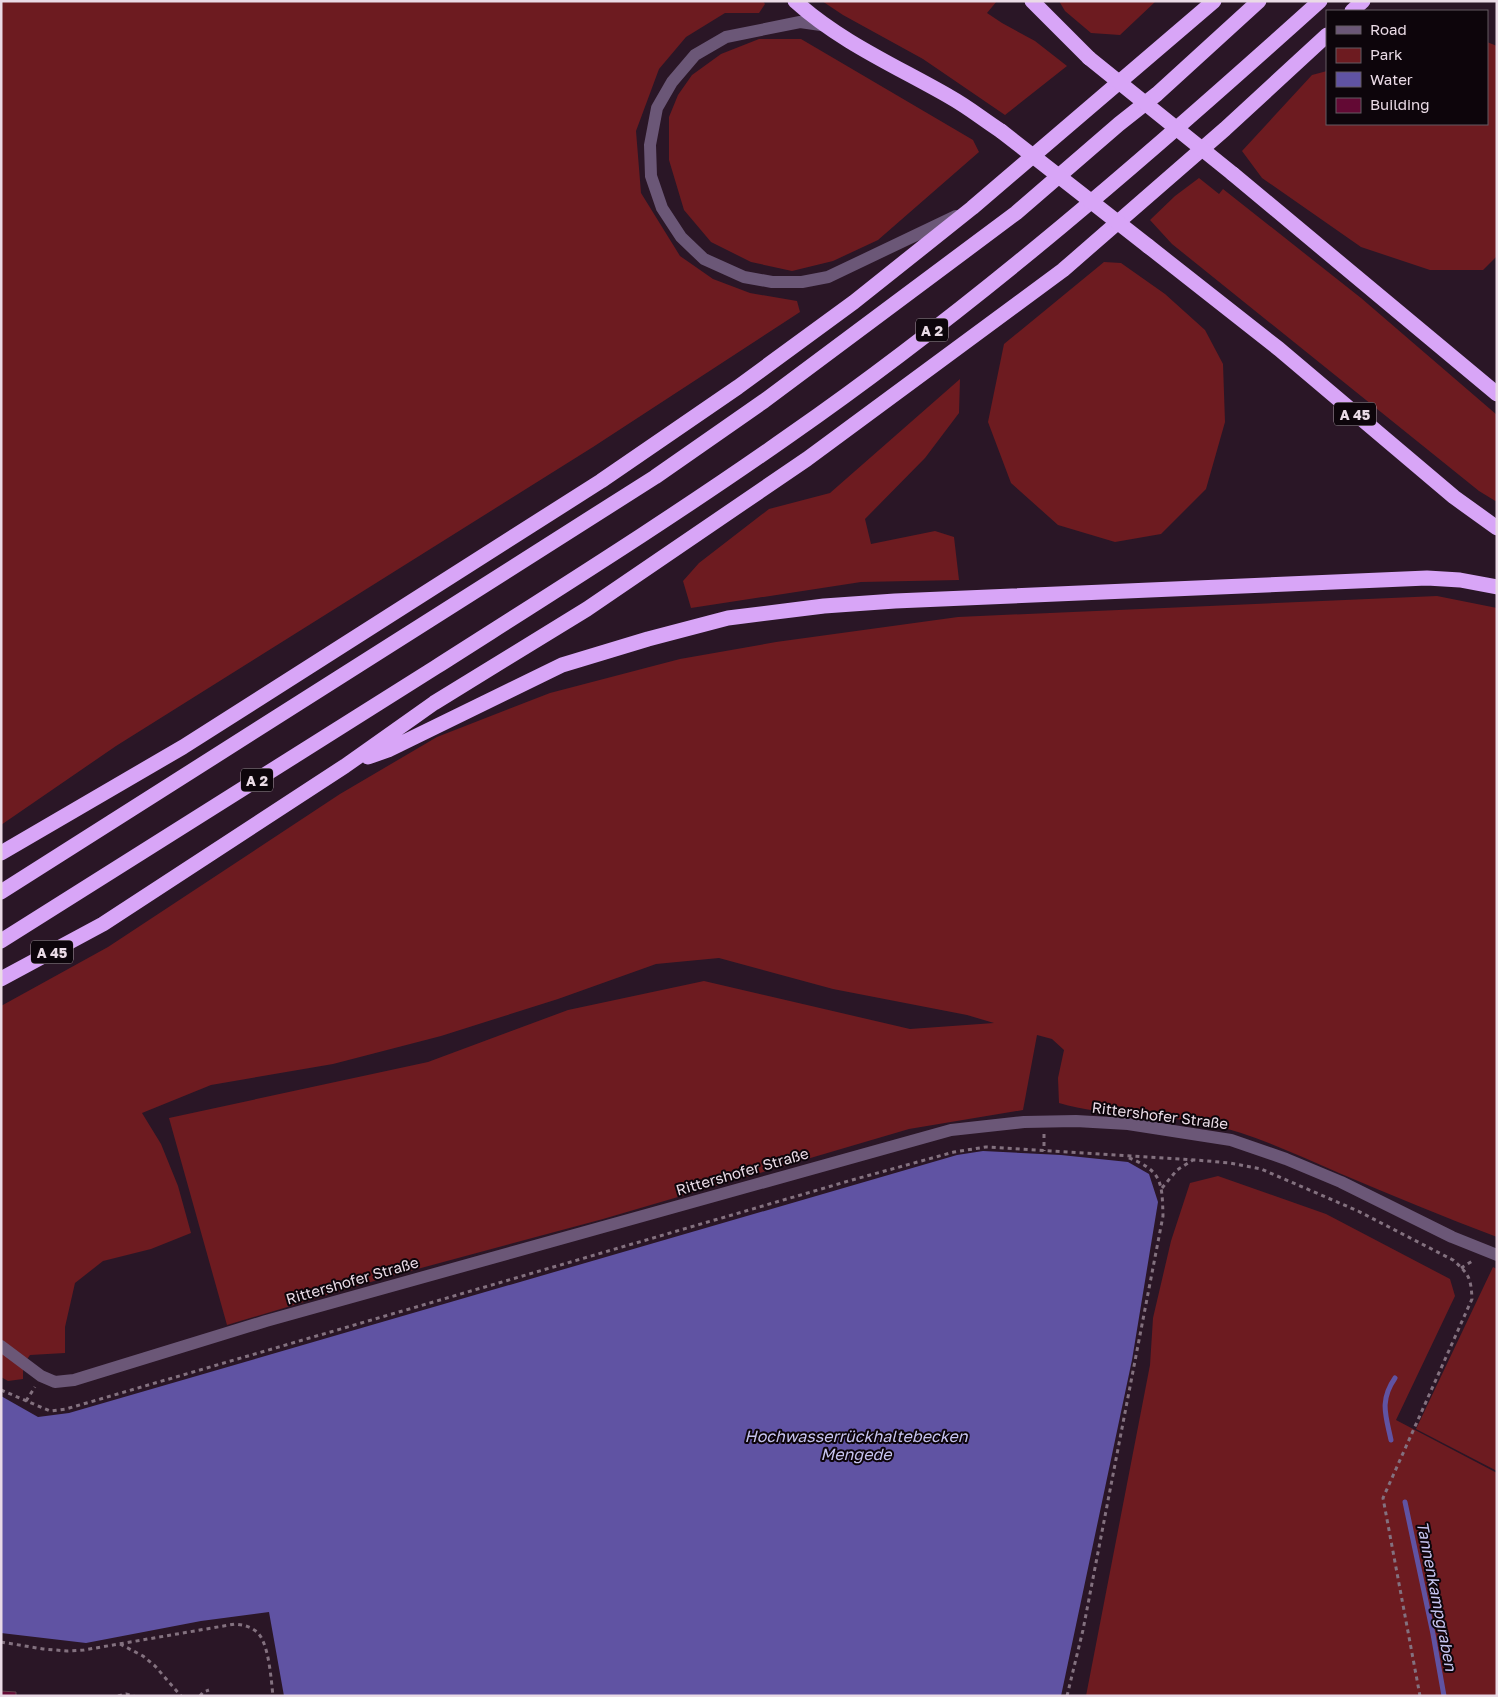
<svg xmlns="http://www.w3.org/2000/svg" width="1498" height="1697" font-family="'Golos Text',sans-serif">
	<rect width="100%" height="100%" fill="#2a1626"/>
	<path fill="#6d1b20" d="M1,1H763L765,4L759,13H725L686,37L659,69L636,131L641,193L680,256L713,279L750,293L797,301L800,312L593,447L116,746L1,825Z
		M822,1H997L987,13L1002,23L1035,41L1067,66L1005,115L923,59L843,15Z
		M1059,1H1156L1120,35L1091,33L1065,11Z
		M759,39H801L973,140L979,152L878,240L833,261L792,271L751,262L711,242L684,210L669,160V117L678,95L692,75L721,54Z
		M1487,42L1497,46V256L1483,270H1430L1361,247L1262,178L1242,151L1312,75L1327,71V124H1487Z
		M1199,178L1219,194L1223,189L1361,298L1497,415V502L1479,491L1172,244L1150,220L1175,196Z
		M1104,262L1121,263L1165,294L1205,330L1223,364L1225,422L1206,489L1161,534L1115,542L1058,525L1011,483L988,422L1004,344Z
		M960,379L959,413L925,458L865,519L871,544L935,531L954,537L959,580L861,582L691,608L683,581L699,563L769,509L830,493Z
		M1437,596L1497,608V1237C1444,1217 1391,1195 1339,1173C1297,1155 1254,1134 1208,1124C1159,1114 1107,1117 1059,1103L1058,1078L1064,1050L1052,1039L1037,1035L1023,1110L909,1129L603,1219L384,1278L227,1325L169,1118L428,1062L568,1010L704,981L910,1029L994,1023L967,1015L833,989L719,958L656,964L558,999L441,1036L333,1064L211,1085L142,1113L161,1144L178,1186L191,1233L151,1249L103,1261L75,1283L65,1327V1353L30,1355L23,1365V1379L8,1381L1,1377V1006L108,947L340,794L437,737L550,693L680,659L776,642L958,617Z
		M1218,1176L1326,1214L1450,1279L1455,1296L1396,1420L1497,1473V1696H1086L1150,1365L1153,1318L1171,1241L1190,1183Z
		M1493,1267L1497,1269V1471L1416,1429Z"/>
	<path fill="#6053a3" d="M983,1151L1061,1155L1128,1162L1149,1174L1158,1202L1132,1360L1061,1696H284L269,1612L201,1621L86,1643L1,1633V1396L38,1417L69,1413L957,1155Z"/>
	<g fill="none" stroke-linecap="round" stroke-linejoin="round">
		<path stroke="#6053a3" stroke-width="5" d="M1391,1440C1386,1416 1379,1401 1395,1378
			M1405,1502L1433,1634L1444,1696"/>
	</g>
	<path fill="#630934" stroke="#5f424b" d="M1,1691L16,1692V1696H1Z"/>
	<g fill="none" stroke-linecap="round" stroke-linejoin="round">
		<path stroke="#83717f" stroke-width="3" stroke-dasharray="4 4" stroke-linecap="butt" d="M1044,1134V1151
			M1162,1188L1177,1170L1193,1160
			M1461,1268L1474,1260
			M1,1390L50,1411L66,1409L852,1180L954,1152L986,1147L1196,1160L1230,1163L1261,1169L1358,1211L1453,1260C1469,1274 1471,1278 1472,1299L1383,1498L1420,1696
			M26,1401L35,1387
			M1,1642L43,1649L67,1651L84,1650L235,1624C243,1625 250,1626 257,1632C269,1643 271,1679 273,1696
			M120,1644L143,1656L155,1666L181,1696
			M118,1696L126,1694L134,1696
			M200,1696L203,1692L209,1690
			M1067,1696L1083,1630L1163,1216C1162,1181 1162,1171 1127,1157"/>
		<path stroke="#6b5777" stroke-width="12" d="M828,26L800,22L726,37L695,55L672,82L657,108L650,145L651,176L662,208L681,237L704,259L744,277L772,282H802L828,277L956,216
			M1,1346L41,1376L55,1382L74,1380L266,1321L951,1130L1024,1122L1076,1121L1128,1124L1231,1140L1286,1159L1341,1182L1452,1237L1497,1255"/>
		<path stroke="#d8a5f7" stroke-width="15" d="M795,1C840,42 898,67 950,97C968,107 984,120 1001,131
			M1032,1L1089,58
			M1352,11L1363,1
			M1233,174L1497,394
			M1148,246L1279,349L1454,497L1497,528
			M368,757L388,750L562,665L648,639L728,618L824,606L895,601L1427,578L1460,580L1497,587
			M1,853L183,747L601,481L738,387L854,302L972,208L1214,1
			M1,892L655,477L764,401L1016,213L1119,124L1157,94L1259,1
			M1,941C146,850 291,759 436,667C555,591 675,516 790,435C978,304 1150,154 1320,1
			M1,979L103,924L345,766L434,703L587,609L807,459L1063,270L1225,129L1327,35"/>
		<path stroke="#d8a5f7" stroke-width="15" d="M1089,58L1233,174
			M1001,131L1148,246"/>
	</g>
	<g text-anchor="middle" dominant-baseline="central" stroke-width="4" stroke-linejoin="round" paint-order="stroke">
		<g fill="#0d050b" stroke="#a89ba4" stroke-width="1">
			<rect x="916" y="318.5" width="32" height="23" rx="4"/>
			<rect x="1334" y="402.5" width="42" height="23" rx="4"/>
			<rect x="241" y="768.5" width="32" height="23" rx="4"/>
			<rect x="31" y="940.5" width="42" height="23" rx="4"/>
		</g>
		<g font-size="14" font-weight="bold" fill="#eadbe6">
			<text x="932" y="330">A 2</text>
			<text x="1355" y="414">A 45</text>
			<text x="257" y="780">A 2</text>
			<text x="52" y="952">A 45</text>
		</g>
		<g font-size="15" fill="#eadbe6" stroke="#0d050b">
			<text transform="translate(1160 1115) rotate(7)">Rittershofer Straße</text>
			<text transform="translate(742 1171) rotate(-16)">Rittershofer Straße</text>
			<text transform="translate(352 1280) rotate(-16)">Rittershofer Straße</text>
		</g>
		<g font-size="16" font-style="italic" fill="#c7c4f0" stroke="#0d050b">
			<text x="856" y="1436">Hochwasserrückhaltebecken<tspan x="856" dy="18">Mengede</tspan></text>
			<text transform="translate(1437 1596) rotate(79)">Tannenkampgraben</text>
		</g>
	</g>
	<rect width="1498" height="1697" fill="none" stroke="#eadbe6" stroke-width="5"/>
	<rect x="1326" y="10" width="162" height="115" fill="#0d050b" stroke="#655b63"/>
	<rect x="1336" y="26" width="25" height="8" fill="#6b5777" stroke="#655b63"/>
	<text x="1370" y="35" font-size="15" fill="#eadbe6">Road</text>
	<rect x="1336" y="48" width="25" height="15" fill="#6d1b20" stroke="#655b63"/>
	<text x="1370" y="60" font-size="15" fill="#eadbe6">Park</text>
	<rect x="1336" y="72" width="25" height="15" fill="#6053a3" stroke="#655b63"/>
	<text x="1370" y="85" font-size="15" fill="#eadbe6">Water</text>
	<rect x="1336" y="98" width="25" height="15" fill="#630934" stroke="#655b63"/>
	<text x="1370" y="110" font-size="15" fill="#eadbe6">Building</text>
</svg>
